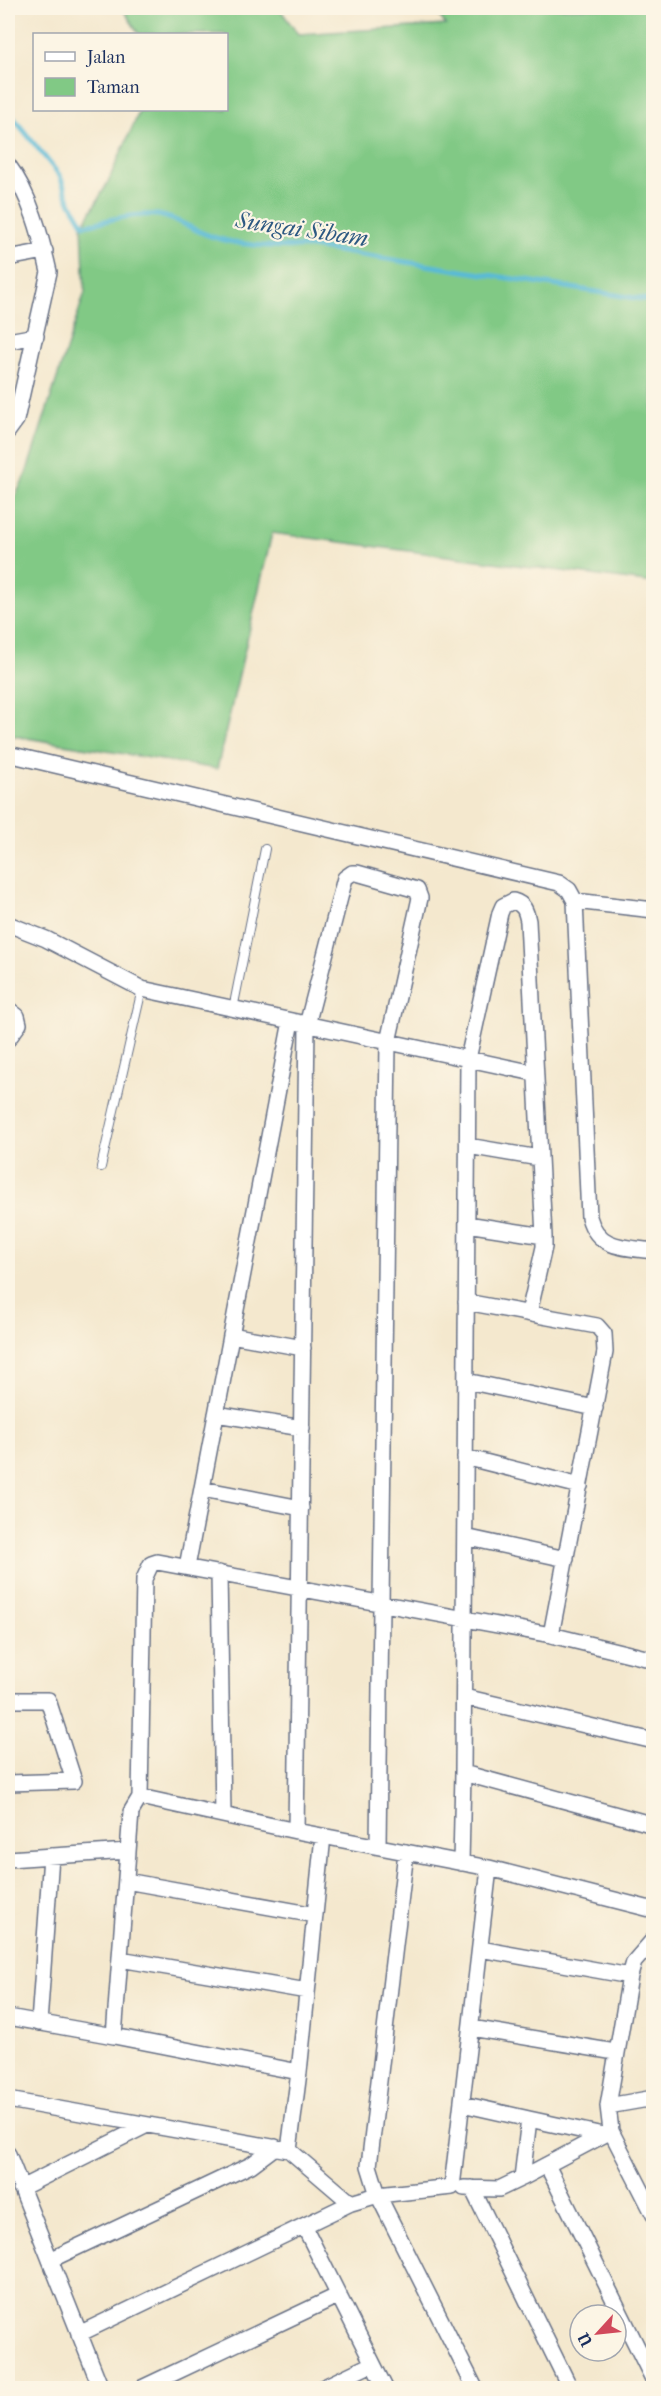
<svg xmlns="http://www.w3.org/2000/svg" width="661" height="2396" font-family="'IM FELL French Canon',serif">
	<rect width="100%" height="100%" fill="#fcf5e5"/>
	<filter id="ink" filterUnits="userSpaceOnUse"><feTurbulence type="fractalNoise" baseFrequency=".0167" numOctaves="2"/><feDisplacementMap in="SourceGraphic" scale="12" xChannelSelector="R" yChannelSelector="G"/><feConvolveMatrix kernelMatrix="1 2 1 2 8 2 1 2 1" color-interpolation-filters="sRGB"/></filter>
	<filter id="wash" filterUnits="userSpaceOnUse"><feTurbulence type="fractalNoise" baseFrequency=".008" numOctaves="4" result="noise"/><feDisplacementMap in="SourceGraphic" scale="24" xChannelSelector="R" yChannelSelector="G"/><feGaussianBlur stdDeviation="1.35" result="paint"/><feColorMatrix in="noise" values="0 0 0 0 0 0 0 0 0 0 0 0 0 0 0 0 0 1.4 0 .05"/><feComposite in="paint" operator="in"/></filter>
	<g filter="url(#wash)">
		<rect width="100%" height="100%" fill="#f4e8ce"/>
		<path fill="#81c985" stroke="#4e7c72" stroke-width="1.5" d="M122,8H279L298,34L446,25L433,8H653V583L272,533L217,769L8,735V510L25,477L85,292L82,227L107,184L140,110H226V34H139Z"/>
		<g fill="none" stroke-linecap="round" stroke-linejoin="round">
			<path stroke="#58bad7" stroke-width="5" d="M8,111L60,176L69,200L84,225C108,221 133,213 158,215C176,218 188,227 205,234C237,247 277,247 311,247L654,301"/>
		</g>
	</g>
	<g filter="url(#ink)">
		<g fill="none" stroke-linecap="round" stroke-linejoin="round">
			<g stroke="#677085" stroke-width="10">
				<path id="lane" d="M233,1009L265,849
					M101,1167L142,989"/>
			</g>
			<g stroke="#677085" stroke-width="18">
				<path id="street" d="M8,165C30,194 41,236 49,272L16,420L8,431
					M8,258L45,251
					M8,341L36,336
					M8,754L559,883L569,890L575,901L589,1217C598,1250 625,1247 654,1251
					M575,901L654,910
					M8,924L46,939L142,989L534,1073
					M8,1009L17,1016L19,1024L8,1039
					M468,1146L539,1158
					M467,1224L544,1236
					M466,1302L597,1326L604,1334L605,1352L551,1635
					M231,1335L303,1348
					M466,1381L595,1408
					M216,1414L302,1428
					M465,1457L580,1486
					M202,1489L301,1508
					M465,1537L566,1559
					M187,1567L291,1021
					M219,1573L223,1815
					M654,1660L551,1635L157,1562L151,1564L144,1579L140,1797L296,1831L489,1868L654,1910
					M464,1697L654,1741
					M8,1700H48L74,1781L8,1783
					M463,1773L468,1059L500,913L503,906L513,901C524,904 526,911 528,921L544,1236V1247L529,1313
					M140,1797L131,1812L114,2036L299,2072L323,1836
					M296,1831L307,1025L345,878L352,873H357L417,890L420,898L388,1042L378,1846
					M406,1852L369,2166L378,2195L475,2388
					M8,1859L128,1851
					M461,1863L463,1773L654,1825
					M126,1881L315,1915
					M480,1949L630,1976
					M120,1959L307,1991
					M8,2017L114,2036
					M39,2023L51,1856
					M471,2028L615,2052
					M299,2072L289,2150L351,2203L378,2195L452,2187L489,1868
					M8,2100L289,2150
					M462,2104L529,2119L522,2178L499,2189L464,2188
					M608,2106L630,1976L634,1962L654,1939
					M529,2119L603,2135
					M611,2131L608,2106L654,2098
					M8,2154L101,2388
					M547,2165L654,2381
					M522,2178L611,2131L654,2215
					M21,2188L147,2125
					M472,2188L570,2388
					M304,2226L385,2388
					M50,2260L251,2165L275,2147
					M79,2334L351,2203
					M142,2388L339,2295
					M322,2388L372,2364"/>
			</g>
			<use href="#lane" stroke="#fff" stroke-width="8"/>
			<use href="#street" stroke="#fff" stroke-width="15"/>
		</g>
	</g>
	<g text-anchor="middle" dominant-baseline="central" stroke-width="4.5" stroke-linejoin="round" paint-order="stroke">
		<g font-size="24" font-style="italic" fill="#2d5982" stroke="#fcf5e5">
			<text transform="translate(302 229) rotate(8)">Sungai Sibam</text>
		</g>
	</g>
	<rect width="661" height="2396" fill="none" stroke="#fcf5e5" stroke-width="30"/>
	<rect x="33" y="33" width="195" height="78" fill="#fcf5e5" stroke="#a2a6af" stroke-width="1.5"/>
	<rect x="45" y="52" width="30" height="9" fill="#ffffff" stroke="#a2a6af" stroke-width="1.5"/>
	<text x="87" y="63" font-size="18" fill="#1b2f5e">Jalan</text>
	<rect x="45" y="78" width="30" height="18" fill="#81c985" stroke="#a2a6af" stroke-width="1.5"/>
	<text x="87" y="93" font-size="18" fill="#1b2f5e">Taman</text>
	<g transform="translate(598 2333) rotate(243)"><circle r="28" fill="#fcf5e5" stroke="#a2a6af" stroke-width="1.5"/>
	<path d="M0-4.5L10 22L0 15L-10 22Z" fill="#d1495b"/>
	<text y="-9" font-size="16" font-weight="bold" text-anchor="middle" fill="#1b2f5e">U</text>
	</g>
</svg>
